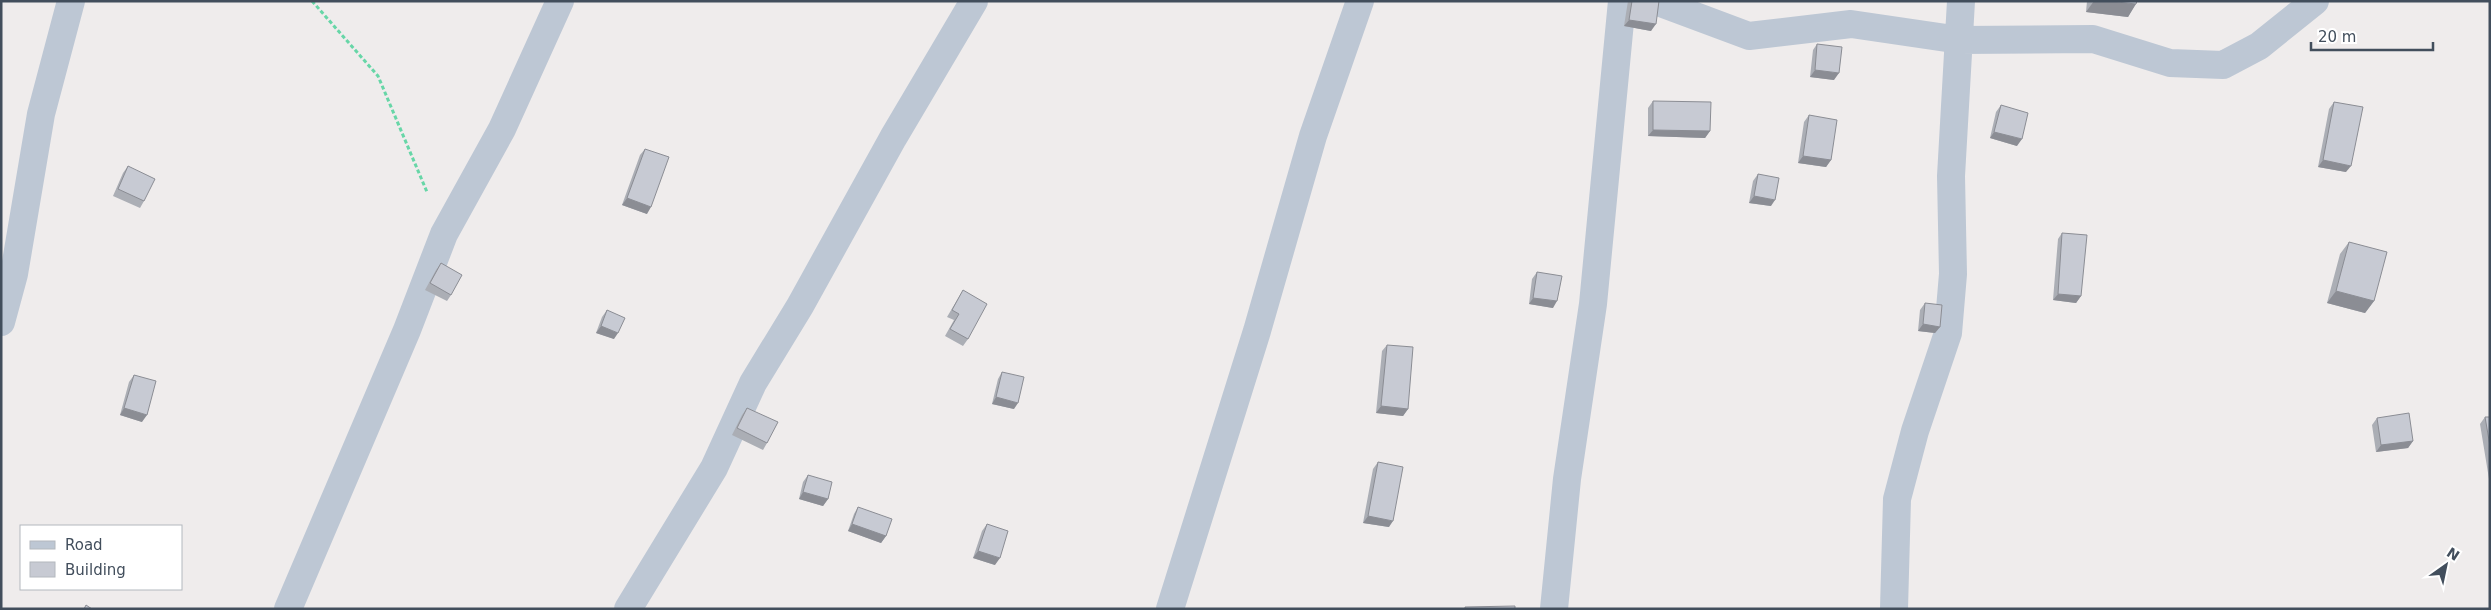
<svg xmlns="http://www.w3.org/2000/svg" width="2491" height="610" font-family="'DejaVu Sans',sans-serif">
	<rect width="100%" height="100%" fill="#efecec"/>
	<g fill="none" stroke-linecap="round" stroke-linejoin="round">
		<path stroke="#67d6a7" stroke-width="3" stroke-dasharray="4 2.5" stroke-linecap="butt" d="M312,1L378,76L427,192"/>
		<path stroke="#bdc7d4" stroke-width="28" d="M1655,1L1749,36L1851,24L1960,40L2093,39L2170,63L2223,65L2259,46L2315,1
			M1,322L14,274L41,114L71,1
			M288,609L407,330L444,234L502,129L560,1
			M628,609L714,468L753,383L800,306L893,138L974,1
			M1170,609L1257,331L1313,136L1360,1
			M1554,609L1567,479L1593,304L1622,1
			M1894,609L1897,499L1915,431L1948,333L1953,274L1951,176L1961,1"/>
	</g>
	<path fill="#abaeb5" d="M1628,1H1659L1651,31L1624,26Z
		M2087,1H2137L2128,17L2086,12Z
		M1817,44L1834,80L1810,77L1813,50Z
		M1653,101L1710,131L1705,138L1648,136V108Z
		M2334,102L2346,172L2318,167L2329,109Z
		M2001,105L2017,146L1990,138L1996,112Z
		M1809,115L1831,160L1826,167L1798,163L1804,122Z
		M645,149L647,214L622,205L640,155Z
		M128,166L144,201L140,208L113,196L123,173Z
		M1758,174L1771,206L1749,203L1753,181Z
		M2062,233L2081,296L2076,303L2053,300L2058,239Z
		M2349,242L2374,301L2365,313L2327,303L2340,254Z
		M441,263L451,295L447,301L425,290L436,270Z
		M1537,272L1553,308L1529,304L1532,279Z
		M963,290L968,339L963,346L945,336L954,320L947,317Z
		M1925,303L1940,327L1935,333L1918,331L1920,310Z
		M607,310L614,339L596,333L602,317Z
		M1387,345L1408,409L1403,416L1376,413L1382,351Z
		M1002,372L1014,409L992,404L998,379Z
		M134,375L142,422L120,415L129,382Z
		M747,408L767,443L763,450L732,435L742,415Z
		M2485,417H2490L2489,479L2480,424Z
		M2377,418L2413,441L2408,448L2376,452L2372,425Z
		M1378,462L1389,527L1363,523L1373,469Z
		M808,475L828,499L823,506L799,499L803,482Z
		M858,507L886,536L881,543L848,531L854,514Z
		M987,524L995,565L973,558L982,531Z"/>
	<path fill="#8b8d94" d="M2094,1H2107L2136,4L2128,17L2086,12Z
		M1629,20L1656,24L1651,31L1624,26Z
		M1815,70L1839,73L1834,80L1810,77Z
		M1653,130L1710,131L1705,138L1648,136Z
		M1994,132L2022,139L2017,146L1990,138Z
		M1803,156L1831,160L1826,167L1798,163Z
		M2323,160L2351,166L2346,172L2318,167Z
		M1754,196L1775,200L1771,206L1749,203Z
		M627,198L651,207L647,214L622,205Z
		M2336,291L2374,301L2365,313L2327,303Z
		M2058,294L2081,296L2076,303L2053,300Z
		M1533,298L1557,301L1553,308L1529,304Z
		M1923,324L1940,327L1935,333L1918,331Z
		M601,326L618,333L614,339L596,333Z
		M996,397L1018,403L1014,409L992,404Z
		M1381,406L1408,409L1403,416L1376,413Z
		M124,408L147,415L142,422L120,415Z
		M2413,441L2408,448L2376,452L2381,445Z
		M803,492L828,499L823,506L799,499Z
		M1368,516L1393,521L1389,527L1363,523Z
		M852,524L886,536L881,543L848,531Z
		M978,551L1000,558L995,565L973,558Z"/>
	<path fill="#c7cad3" stroke="#8b8d94" d="M1632,1H1659L1656,24L1629,20Z
		M2107,1H2137L2136,4Z
		M1817,44L1842,47L1839,73L1815,70Z
		M1653,101L1711,102L1710,131L1653,130Z
		M2334,102L2363,107L2351,166L2323,160Z
		M2001,105L2028,113L2022,139L1994,132Z
		M1809,115L1837,120L1831,160L1803,156Z
		M645,149L669,157L651,207L627,198Z
		M128,166L155,179L144,201L118,189Z
		M1758,174L1779,178L1775,200L1754,196Z
		M2062,233L2087,235L2081,296L2058,294Z
		M2349,242L2387,252L2374,301L2336,291Z
		M441,263L462,275L451,295L430,283Z
		M1537,272L1562,276L1557,301L1533,298Z
		M963,290L987,304L968,339L950,329L959,314L952,310Z
		M1925,303L1942,305L1940,327L1923,324Z
		M607,310L625,318L618,333L601,326Z
		M1387,345L1413,347L1408,409L1381,406Z
		M1002,372L1024,377L1018,403L996,397Z
		M134,375L156,381L147,415L124,408Z
		M747,408L778,422L767,443L737,428Z
		M2409,413L2413,441L2381,445L2377,418Z
		M2485,417H2490V446Z
		M1378,462L1403,467L1393,521L1368,516Z
		M808,475L832,482L828,499L803,492Z
		M858,507L892,519L886,536L852,524Z
		M987,524L1008,531L1000,558L978,551Z
		M86,605L92,609H84Z
		M1515,606V609H1465V607Z"/>
	<rect width="2491" height="610" fill="none" stroke="#424e5c" stroke-width="5"/>
	<rect x="20" y="525" width="162" height="65" fill="#ffffff" stroke="#b3b8be"/>
	<rect x="30" y="541" width="25" height="8" fill="#bdc7d4" stroke="#b3b8be"/>
	<text x="65" y="550" font-size="15" fill="#424e5c">Road</text>
	<rect x="30" y="562" width="25" height="15" fill="#c7cad3" stroke="#b3b8be"/>
	<text x="65" y="575" font-size="15" fill="#424e5c">Building</text>
	<g transform="translate(2446 565) rotate(33)" stroke="#ffffff" stroke-width="4" paint-order="stroke">
	<path d="M0-4L9 19L0 12L-9 19Z" fill="#424e5c"/>
	<text y="-8" font-size="14" font-weight="bold" text-anchor="middle" fill="#424e5c">N</text>
	</g>
	<path d="M2311 42v8h122v-8" fill="none" stroke="#424e5c" stroke-width="2.5"/>
	<text x="2318" y="42" font-size="15" fill="#424e5c" stroke="#ffffff" stroke-width="4" paint-order="stroke">20 m</text>
</svg>
